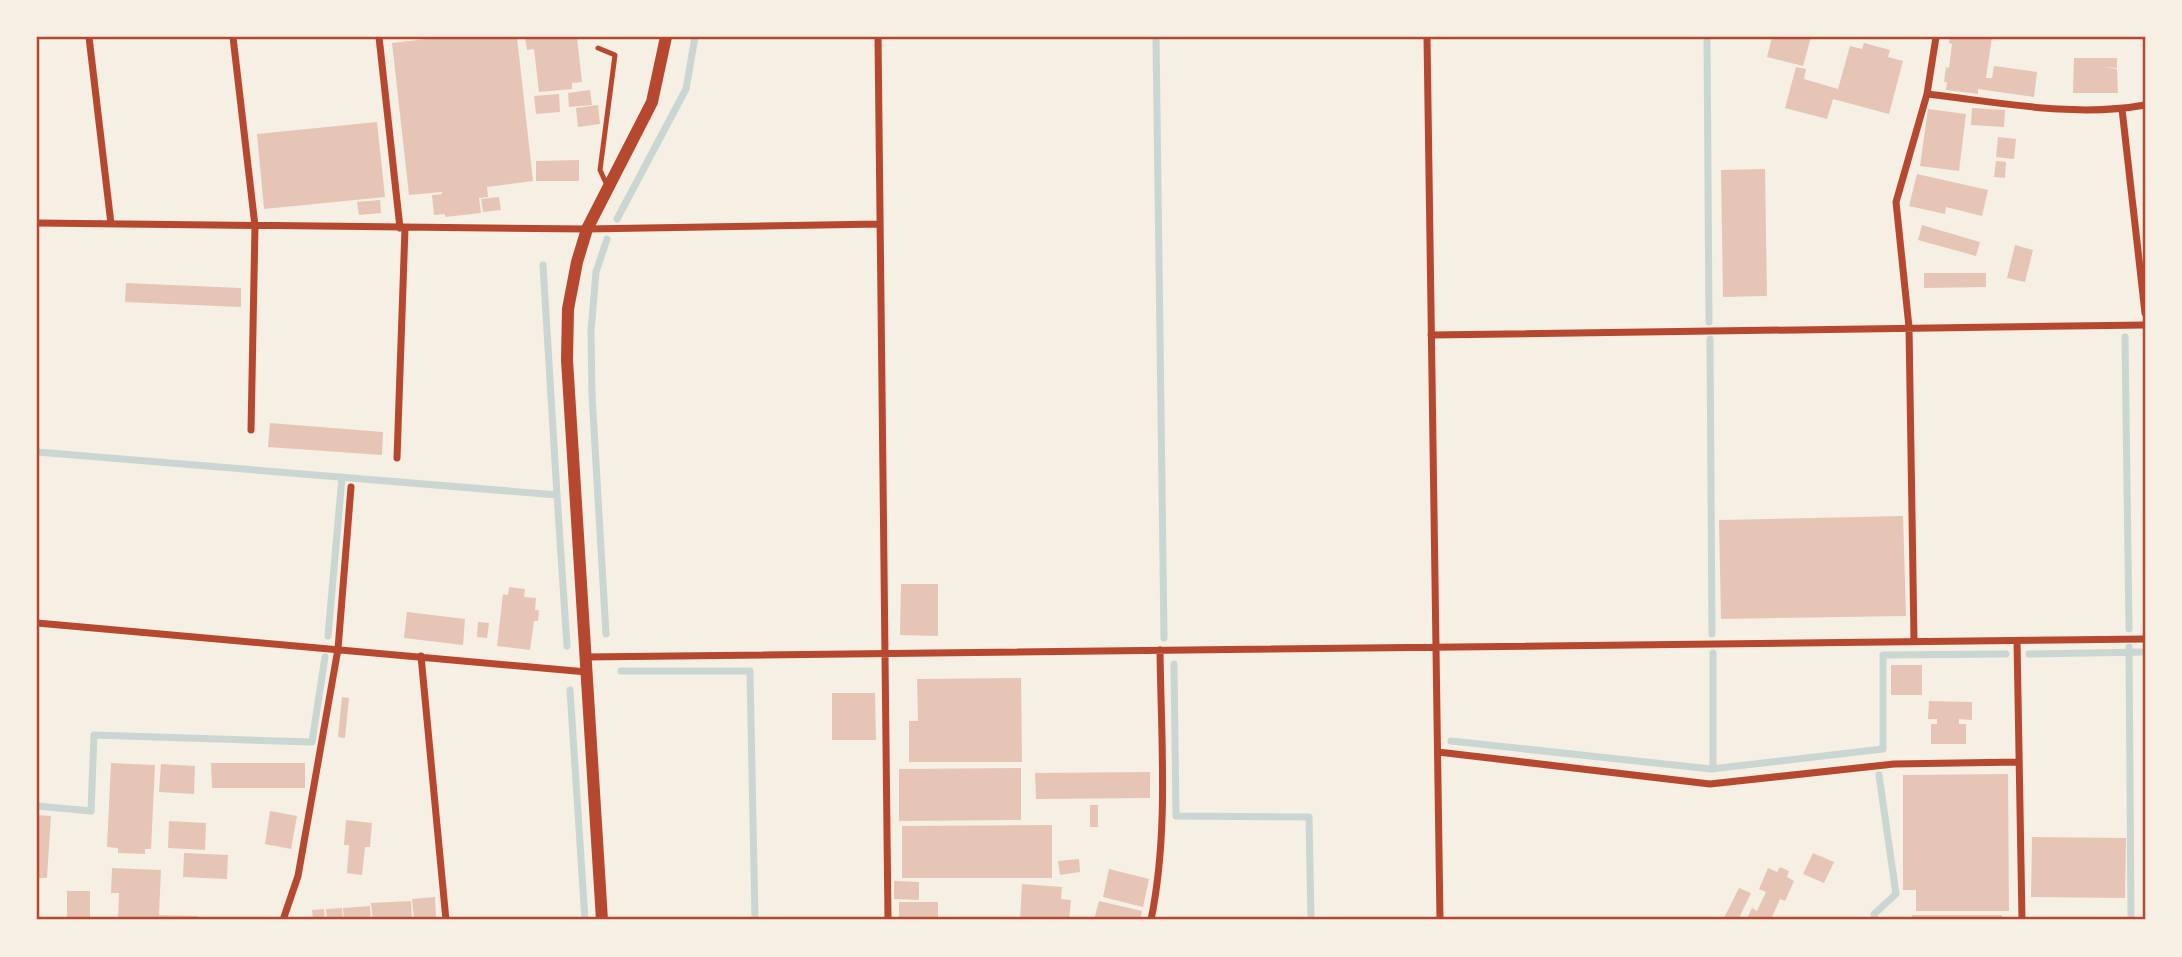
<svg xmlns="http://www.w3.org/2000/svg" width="2182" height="957" font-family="Rubik,sans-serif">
	<rect width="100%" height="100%" fill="#f6efe4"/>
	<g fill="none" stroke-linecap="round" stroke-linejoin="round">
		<path stroke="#c9d6d2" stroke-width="7" d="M1156,37L1164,638
			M1707,37L1709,322
			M617,219L686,89L695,37
			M543,265L557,495
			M2125,337L2129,629
			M1710,339L1712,634
			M37,452L557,495L567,646
			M606,634L592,395L591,331L596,272L607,239
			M328,636L342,477
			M2129,647L2131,920
			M1713,653V769
			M2029,654L2145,652
			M1174,664L1176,816L1309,817L1311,920
			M621,671H750L755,920
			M570,690L585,920
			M1451,741L1711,769L1883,749V655L2006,654
			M37,806L91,811L94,735L312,742L325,657
			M1875,920L1874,914L1896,894L1879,775"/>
	</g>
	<path fill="#e6c5b7" d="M445,37H517L533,181L487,187L488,197L479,198L481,213L445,217V214L434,215L432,195L442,194V192L409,195L392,43Z
		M525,37H577L582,82L572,83V89L539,92L534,49L527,50Z
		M1772,37H1811L1803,66L1767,57Z
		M1950,37H1992L1986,78H1992L1994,66L2037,72L2034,97L1978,89V94L1946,90L1947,82H1944L1946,67L1949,68L1952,44L1949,43Z
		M1864,43L1890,50L1888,57L1903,61L1889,114L1833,99L1827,119L1785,108L1796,67L1806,69L1804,79L1838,89L1850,46L1862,49Z
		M2074,58H2117V68L2104,67L2117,69L2118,93H2073Z
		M590,90L592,105L569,107L568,93Z
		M559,94L560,112L536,114L534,96Z
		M598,105L600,124L578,127L576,108Z
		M1972,108L2005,110L2004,127L1971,125Z
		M1928,109L1966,114L1959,171L1920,166Z
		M377,122L385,197L264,209L257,134Z
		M1998,137L2016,139L2014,159L1996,157Z
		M579,160V181H536V161Z
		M1996,161L2006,162L2005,178L1994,177Z
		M1765,169L1767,296L1723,297L1721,170Z
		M1917,174L1988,190L1982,216L1946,207L1945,214L1909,206Z
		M499,197L501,210L483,212L481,199Z
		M380,200L381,213L359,215L357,202Z
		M1922,225L1980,242L1976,256L1918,240Z
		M2015,245L2033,250L2025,282L2007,278Z
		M1924,273H1986V287L1924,288Z
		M126,283L241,288V307L125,302Z
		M270,423L383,432L382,455L268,447Z
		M1903,516L1906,616L1721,619L1719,520Z
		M901,584H938V636L900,635Z
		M509,587L525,589L524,597L536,598L535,610H539L538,621H534L530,650L497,646L503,594L508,595Z
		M407,612L465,619L463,645L404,638Z
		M478,622L489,623L487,638L477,637Z
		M1891,665H1922V695H1891Z
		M1021,678L1022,762H909V721H918L917,679Z
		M832,693H875L876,740H832Z
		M342,697L349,698L345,738L338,737Z
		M1929,701L1972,702V720L1959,719V724H1966V744H1931V724H1937V719H1928Z
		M111,763L155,765L151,849H145V854L118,853V848L107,847Z
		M211,763H305V788H212Z
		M161,764L195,766L194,794L159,792Z
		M1021,768V820L899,821V769Z
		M1150,772V798L1036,799L1035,773Z
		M2008,774L2009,911H1916V890H1903V775Z
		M1090,805H1098V827H1090Z
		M270,811L297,816L291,849L265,844Z
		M37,815L51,816L47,878H37Z
		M346,820L372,823L370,847H365L362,875L347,873L349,845H344Z
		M169,821L206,823L205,850L168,848Z
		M1052,825V878H902V826Z
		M2032,837L2126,838L2125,898L2031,897Z
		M184,853L228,855L227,879L183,877Z
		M1813,853L1834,862L1824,883L1803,874Z
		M1079,859L1080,872L1060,875L1058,861Z
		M1780,867L1789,871L1787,877L1794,881L1785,901L1780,899L1772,917L1778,920H1746L1752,908L1757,911L1766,892L1759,889L1768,868L1777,872Z
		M112,868L161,870L159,915L198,916L197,920H118L119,893H111Z
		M1109,869L1149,879L1143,907L1103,897Z
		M894,881L919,882V900L894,899Z
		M1022,884L1062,887L1061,899L1071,900L1069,920H1020Z
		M1739,888L1751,893L1738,920H1723Z
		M67,891H90V920H67Z
		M435,897L436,918L414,919L412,899Z
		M411,901L412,920H373L371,903Z
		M1099,901L1142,911L1140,920H1094Z
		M899,902H938V920H899Z
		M370,906L371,920H344L343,908Z
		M342,908L343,920H327L326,909Z
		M324,909L325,920H313L312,910Z
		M1912,915H2002V920H1912Z"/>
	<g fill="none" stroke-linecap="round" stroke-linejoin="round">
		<path stroke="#b5482f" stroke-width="5" d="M598,48L615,55L600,170L607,185"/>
		<path stroke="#b5482f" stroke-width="7" d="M89,37L111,224
			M233,37L255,226L251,430
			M379,37L400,228
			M878,37L888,920
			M1427,37L1440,920
			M1927,94C1998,102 2074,118 2145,105
			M2122,109L2145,313
			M37,223L587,229L880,224
			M1431,335L2145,325
			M397,458L405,228
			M37,623L587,672
			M1914,640L1909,327L1896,202L1927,94L1936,37
			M2017,641L2022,920
			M421,656L446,920
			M585,657L2145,639
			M1438,752L1710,784L1894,764L2019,762
			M283,920L298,876L338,649L351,487
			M1151,920C1169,831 1161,740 1160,650"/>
		<path stroke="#b5482f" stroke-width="12" d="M602,920L567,360L568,309L577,262L587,229L652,102L666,37"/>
	</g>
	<rect width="2182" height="957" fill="none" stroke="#f6efe4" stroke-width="77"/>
	<rect x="38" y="38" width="2106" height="880" fill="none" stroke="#b5482f" stroke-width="2.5"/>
</svg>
